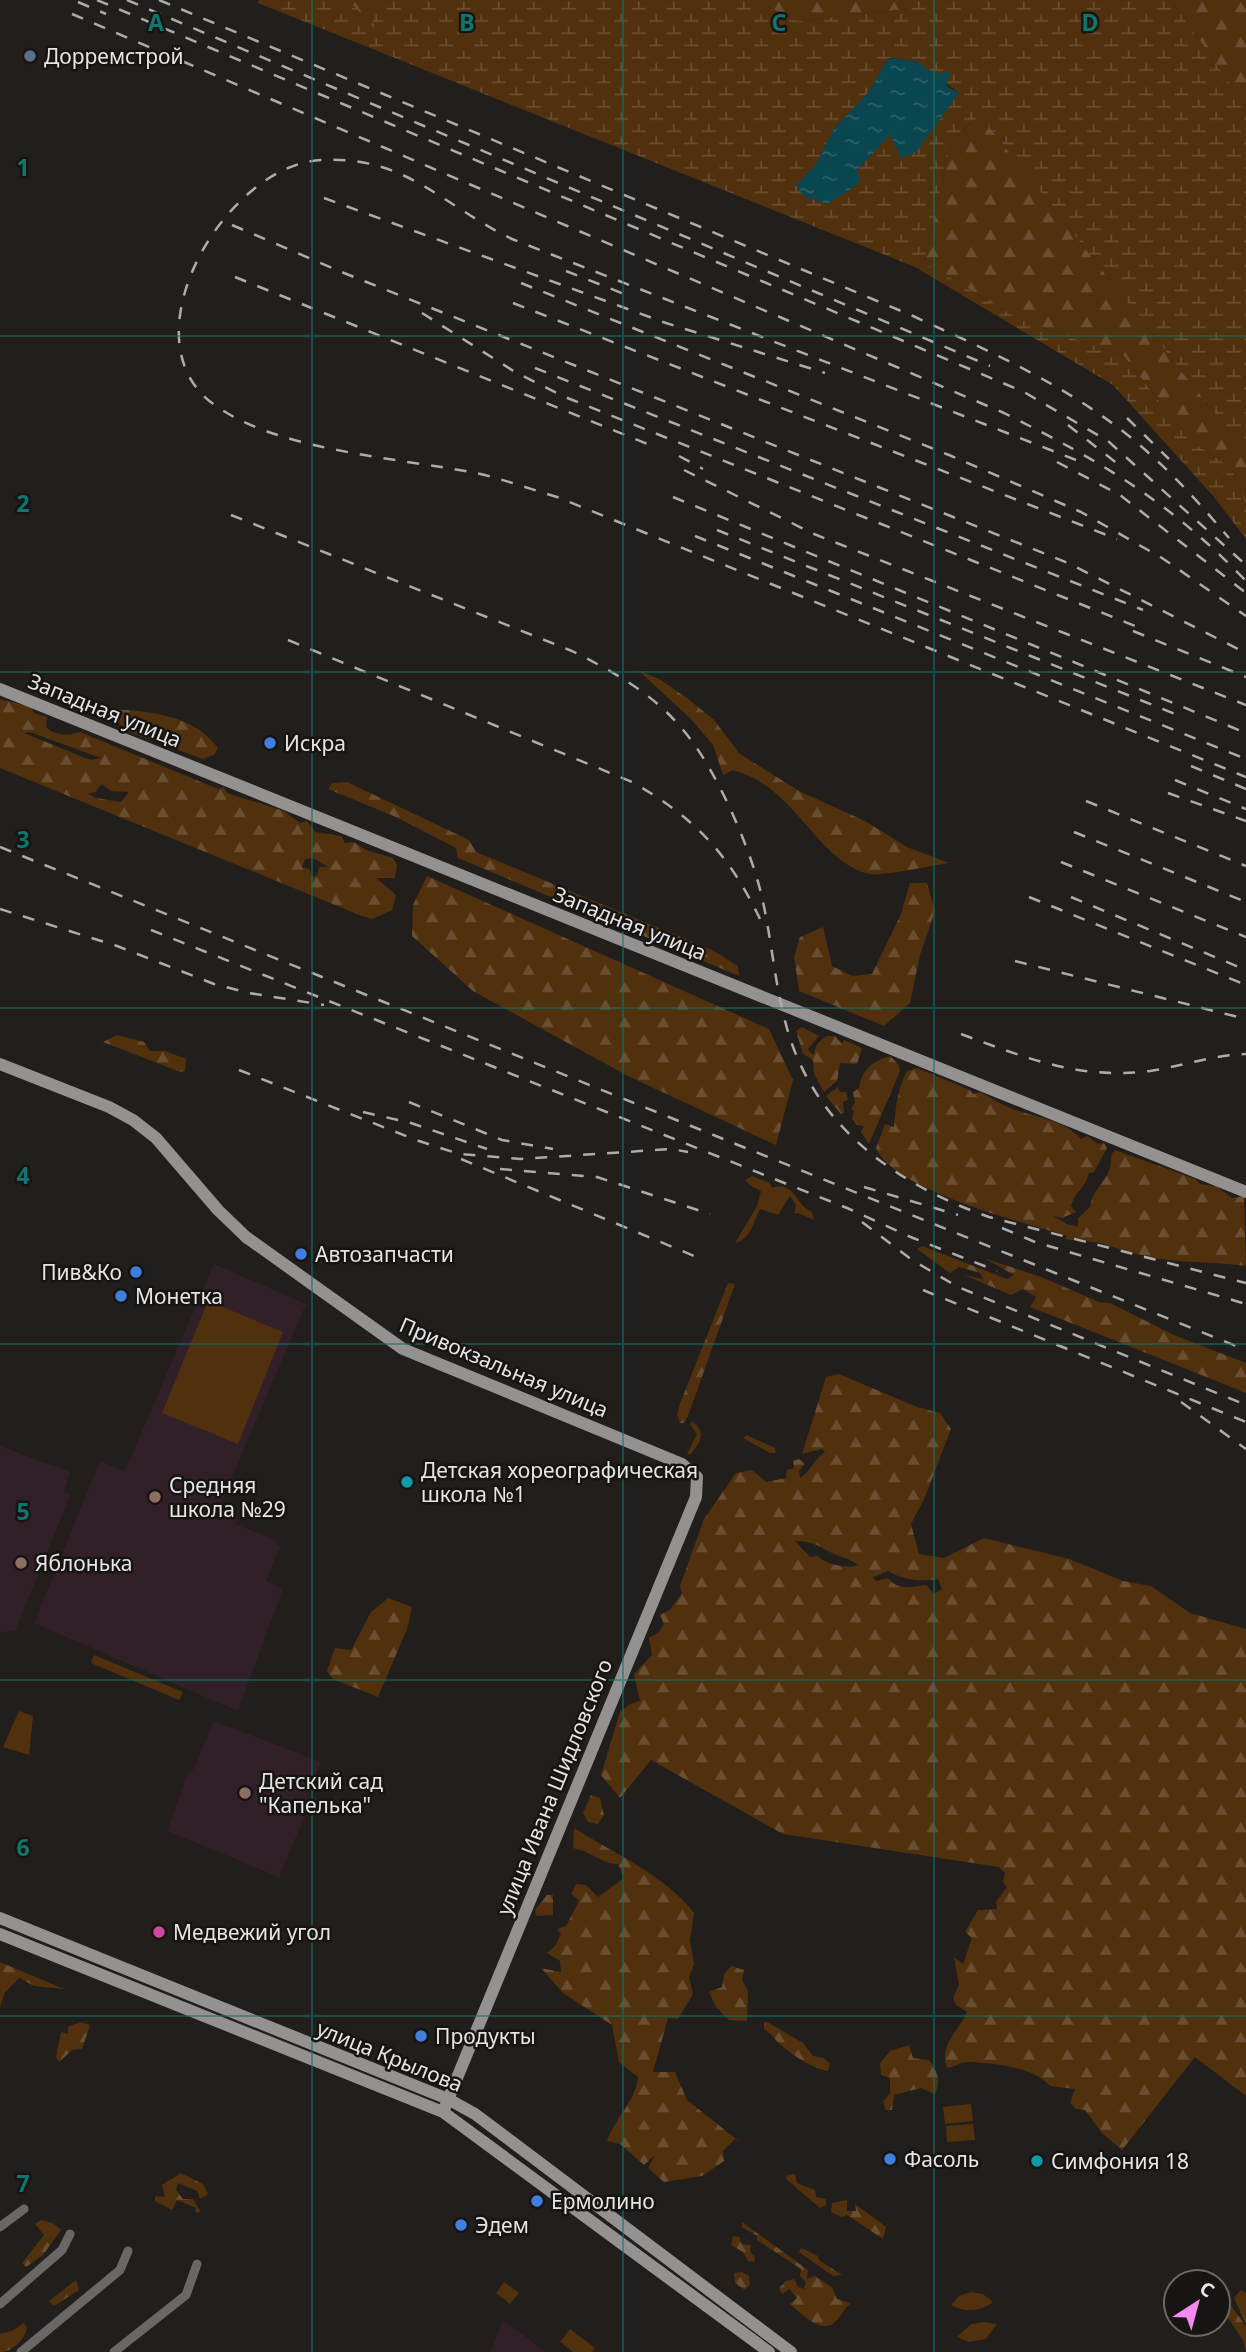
<svg xmlns="http://www.w3.org/2000/svg" width="1246" height="2352" font-family="'Noto Sans',sans-serif">
	<defs>
		<pattern id="forest-firs" width="22" height="20" patternUnits="userSpaceOnUse" patternTransform="scale(1.75)"><rect width="22" height="20" fill="#51300e"/><path d="M5 1l3.5 6h-7zM16 11l3.5 6h-7z" fill="#6a4e31"/></pattern>
		<pattern id="wetland-marsh" width="20" height="14" patternUnits="userSpaceOnUse" patternTransform="scale(1.75)"><rect width="20" height="14" fill="#51300e"/><path d="M1 5h8M5 5V1M11 12h8M15 12V8" fill="none" stroke="#6a4e31"/></pattern>
		<pattern id="water-ripples" width="26" height="14" patternUnits="userSpaceOnUse" patternTransform="scale(1.75)"><rect width="26" height="14" fill="#0a464f"/><path d="M2 4q2-2 4 0t4 0M15 11q2-2 4 0t4 0" fill="none" stroke="#2e6168"/></pattern>
	</defs>
	<rect width="100%" height="100%" fill="#211e1c"/>
	<path fill="#312028" d="M214,1264L306,1304L219,1507L238,1517L235,1524L274,1540L280,1548L266,1581L283,1589L238,1711L34,1623L100,1461L125,1471Z
		M0,1446L70,1472L64,1492L71,1494L15,1631L0,1632Z
		M214,1721L321,1762L301,1814L304,1818L279,1877L167,1831L188,1773L193,1770Z
		M503,2320L546,2352H490Z"/>
	<path fill="#51300e" d="M752,1176L770,1183L772,1188C795,1180 796,1206 812,1212L814,1220L798,1213L794,1214L796,1205L790,1196L778,1215L760,1209C753,1222 751,1239 735,1243L757,1206L761,1191L751,1186L745,1180Z
		M208,1301L283,1332L238,1444L162,1413Z
		M692,1421C705,1432 703,1439 691,1454H687L697,1434L690,1424Z
		M94,1655L183,1692L179,1700L91,1663Z
		M19,1711L33,1716L29,1755L3,1747Z
		M971,2104L973,2121L945,2124L943,2107Z
		M973,2124L975,2140L947,2142L946,2126Z
		M504,2282L519,2293L510,2304L496,2293Z
		M971,2292L983,2294L993,2302C979,2312 966,2313 951,2305L959,2296Z
		M984,2322L997,2324L986,2339L968,2342L957,2337L971,2324Z
		M570,2329L595,2348L592,2352H573L560,2342Z"/>
	<path fill="url(#forest-firs)" fill-rule="evenodd" d="M348,0H367L376,31Z
		M754,0H901L907,9L797,21Z
		M1171,0H1246V106Z
		M980,115L1246,453V505L1231,467L1190,441L1124,356L1021,320L924,262L952,140Z
		M638,670L659,679L687,698L714,720L740,754L799,791L865,821L907,847L949,863C934,865 879,877 869,874C815,860 797,787 733,770L723,775L713,745L691,719Z
		M0,699L31,707L34,713L47,717L46,727C55,736 68,736 80,732L218,789L224,787L227,793L284,811L300,823L307,821L315,832L341,836L345,843L354,842L366,850L393,858L397,865L395,878H376L396,895L392,910L372,919L362,916L0,768ZM30,732L101,758L90,760L24,733ZM102,784L111,791L129,792L121,802L96,798L88,794L95,792ZM313,858L328,867H319L317,875L313,877L309,869L302,867L305,859Z
		M111,709C150,711 194,715 218,748L214,755L203,759L129,732L107,713Z
		M347,782L469,840L476,852L712,950L738,966L739,976L458,858L456,848L396,817L328,789L332,783Z
		M427,876L769,1029L793,1080L776,1145L628,1076L473,991L412,936L413,905Z
		M910,883H927L935,911L920,955L910,1003L884,1026L799,991L794,957L800,937L823,927L832,966L853,976L872,974L901,914Z
		M802,1027L819,1036L808,1049L813,1055L817,1044L826,1036H835L842,1044L844,1040L862,1048L857,1064L840,1063L837,1081L824,1092L814,1074L813,1060L803,1054L796,1031Z
		M117,1035L144,1042L150,1051H165L186,1059L185,1071L180,1072L103,1042Z
		M890,1056L898,1064L900,1071L869,1144L861,1132L864,1126L857,1125L852,1119L854,1111L851,1109L855,1103L853,1092L859,1088C862,1069 872,1062 890,1056Z
		M917,1068L970,1090L973,1094L980,1092C991,1098 1004,1106 1015,1110C1036,1117 1066,1121 1081,1139L1087,1136L1098,1144L1104,1143L1107,1148L1094,1172L1089,1173C1086,1187 1074,1193 1071,1206L1076,1212L1062,1218L1053,1216L1069,1225L1078,1226V1218L1090,1207C1092,1191 1103,1185 1109,1171C1113,1162 1108,1157 1115,1150L1195,1179L1200,1184L1216,1186L1232,1198L1244,1196L1246,1266C1217,1262 1189,1263 1160,1259C1140,1256 1121,1249 1103,1244C1094,1241 1076,1241 1065,1239L1067,1236C1022,1222 893,1190 876,1148L885,1124L894,1127C896,1106 897,1091 907,1071Z
		M838,1087L840,1092H846L848,1100L843,1102L844,1113L841,1114L826,1096Z
		M922,1246L1007,1279L1014,1275L984,1258L1041,1277L1099,1302L1110,1303L1174,1335L1246,1363V1393C1173,1364 1103,1335 1030,1307L1036,1297L1023,1289L1011,1295L964,1275L983,1279L980,1273L959,1267L950,1273L917,1249Z
		M728,1283L735,1284L688,1416L684,1423H680L677,1414L679,1406Z
		M839,1374L917,1407L940,1413L951,1429L925,1497L911,1524L919,1554L944,1558L984,1538L1069,1559L1123,1581L1151,1586L1190,1613L1246,1629V2096L1195,2057L1122,2150L1102,2133L1085,2110L1076,2109L1070,2103L1075,2089L1050,2086C1034,2067 993,2063 969,2062C962,2061 955,2067 947,2068C939,2043 958,2033 967,2012L956,2005L953,1998L959,1985L954,1957L963,1964L972,1938L965,1932L978,1910L997,1909L996,1902L1007,1887L1003,1882L1005,1873L999,1867L783,1834L651,1760L620,1798L601,1775L620,1712L630,1704L640,1701L634,1674L652,1655L649,1638L659,1632L664,1624L660,1615L670,1610L682,1593L680,1586L704,1519L736,1473L752,1470L766,1482L786,1478L787,1470L794,1468L793,1461L799,1459L805,1464L799,1471L800,1478C810,1472 813,1460 825,1452L822,1449L802,1454L826,1377ZM795,1541C817,1542 815,1545 832,1553C842,1558 850,1558 858,1565C848,1569 826,1565 818,1556L810,1557ZM888,1571C903,1580 921,1582 938,1579L942,1589L934,1594L926,1585C910,1587 898,1591 888,1578L876,1581L873,1577Z
		M747,1435L775,1448L776,1453H770L743,1438Z
		M388,1598L412,1607L407,1629L378,1697L333,1679L327,1671L335,1648L351,1650L371,1612Z
		M591,1795L600,1798L604,1815L598,1824L588,1822L583,1813Z
		M574,1828C613,1853 665,1875 694,1913L690,1940L694,1964L689,1977L693,1994L678,2019L668,2018L653,2072H675L687,2100L740,2142L735,2139L723,2151L724,2161L702,2176L664,2182L648,2168L655,2155L644,2165L620,2144L607,2141C615,2118 637,2099 638,2077L619,2062L612,2025L563,1993L541,1968L561,1972L560,1961L547,1953L555,1946L561,1934L557,1929L566,1926L579,1901L571,1894L576,1884L586,1885L598,1897L624,1878L618,1864C603,1864 590,1851 573,1848Z
		M547,1895H553V1915L536,1916L535,1910Z
		M0,1962L64,1989L34,1986L19,1978L5,1992L0,2007Z
		M731,1966L744,1970L742,1980L748,1991L747,2021L729,2020L716,2007L709,1992L722,1987L724,1974Z
		M80,2022L90,2025L82,2049L72,2050L59,2062L56,2057L61,2032L68,2034V2027Z
		M767,2022L803,2043L813,2056L824,2058L830,2064L828,2071C815,2070 790,2054 780,2044C773,2038 772,2034 764,2029V2023Z
		M909,2045L913,2058L929,2060C938,2072 941,2080 935,2094L921,2088L894,2095L892,2110H886L883,2102L890,2093V2078L881,2075L880,2063L890,2051Z
		M181,2173L203,2184L208,2194L200,2199L197,2191L178,2183L176,2190L183,2199H193L200,2211L195,2213L196,2208L177,2200L172,2210L155,2201V2196L165,2197L162,2185Z
		M795,2174L797,2183L815,2190L816,2197L826,2199V2205L820,2208L786,2179L787,2175Z
		M847,2200V2211H856L855,2204L886,2227L883,2239L847,2215L842,2217L831,2212L832,2203Z
		M41,2220L53,2223L61,2230L43,2255L26,2267L22,2263L44,2235L35,2224Z
		M742,2222L808,2270L807,2279L815,2276L832,2287L837,2299L851,2303C843,2309 840,2320 831,2325C818,2331 799,2312 790,2304L797,2298L789,2289L782,2294L779,2288L786,2281L794,2279L798,2287L804,2289L806,2282L800,2276L801,2269L757,2240V2236L742,2227Z
		M733,2236L739,2237L742,2244L751,2245L750,2252L755,2257L754,2262L748,2261L743,2252L731,2245Z
		M801,2248L818,2256L819,2260L842,2275L833,2276L799,2252Z
		M742,2272L749,2276L750,2284L745,2290L735,2283L734,2273Z
		M76,2280L79,2290L54,2306L49,2301Z
		M1241,2290L1246,2293V2324L1234,2298Z
		M1226,2299L1246,2326V2352L1243,2340L1228,2318L1221,2326L1218,2320Z
		M24,2323L27,2328C24,2340 13,2352 0,2352V2334L12,2331Z"/>
	<path fill="url(#wetland-marsh)" fill-rule="evenodd" d="M259,0H348L375,29L367,0H754L797,21L907,9L901,0H1171L1246,106V453L980,115L952,140L924,262L1021,320L1124,356L1190,441L1231,467L1246,505V539L1214,497L1113,385L915,267L258,3ZM888,58L915,61L959,93L890,134L857,170L796,185L815,166L835,127L869,92Z"/>
	<path fill="url(#water-ripples)" d="M888,58L915,61L936,74L951,71L946,86L959,93L915,153L901,158L890,135L857,170L860,183L827,204L803,196L796,185L815,166L835,127L869,92Z"/>
	<g fill="none" stroke-linecap="round" stroke-linejoin="round">
		<path stroke="#6a6767" stroke-width="9" d="M0,2227L24,2209
			M0,2304L62,2250L70,2234
			M21,2352L120,2270L128,2251
			M114,2352L186,2295L197,2264"/>
		<path stroke="#959191" stroke-width="12" d="M0,689L1246,1192
			M0,1064L109,1107L133,1120L156,1138L218,1210L246,1237L403,1349L682,1464L697,1477L696,1497L443,2112
			M0,1918L448,2099L475,2114L791,2352
			M0,1934L443,2112L769,2352"/>
		<path stroke="#aeaba9" stroke-width="2.5" stroke-dasharray="12 12" stroke-linecap="butt" d="M97,0L1024,392L1108,441L1246,565
			M127,0L990,366
			M159,0L913,316C996,354 1084,393 1152,456C1180,481 1205,510 1229,538
			M78,2L106,14
			M72,14L1004,413C1102,462 1169,501 1246,581
			M324,198L666,323L825,373
			M232,225L344,273L1068,563L1246,653
			M566,271L624,294
			M235,277L650,445
			M521,283L949,455L1081,512L1162,558L1246,616
			M513,303L1117,539
			M422,313L515,372L565,397L1145,630
			M535,368L1143,610
			M1127,418L1169,459
			M1068,425L1123,468
			M679,456L703,469
			M1076,460L512,239C443,206 406,155 321,160C226,165 125,337 212,403C275,451 399,458 476,473C503,479 530,489 557,497L1246,777
			M1057,462L1120,495L1246,593
			M684,470L814,534L1246,705
			M673,497L1246,733
			M231,515L572,651C614,672 654,694 684,731C716,769 749,845 761,893C773,943 775,996 792,1044C824,1134 903,1187 989,1217L1246,1283
			M717,530L1175,714
			M695,536L1246,759
			M1133,631L1246,677
			M288,640L632,782C694,817 729,854 760,919
			M1191,766L1246,789
			M1175,780L1246,809
			M1168,793L1246,821
			M1086,801L1246,866
			M1074,832L1246,902
			M0,847L1246,1350
			M1061,862L1246,937
			M1029,897L1246,985
			M1071,897L1246,970
			M0,909L117,946L214,984L249,993L324,1005
			M151,930L847,1208L913,1238L997,1271
			M1015,961L1246,1019
			M961,1034C1026,1058 1079,1080 1150,1071C1182,1066 1213,1055 1246,1054
			M239,1070L416,1140L459,1154L521,1159L671,1149L688,1152
			M409,1102L502,1140L553,1149
			M363,1112L411,1123L487,1149
			M461,1159L699,1258
			M500,1169L597,1177L710,1214
			M864,1187L958,1215
			M862,1222L912,1260L958,1287L1246,1405
			M1002,1228L1035,1242L1246,1304
			M923,1290L1246,1422
			M1181,1402L1246,1449"/>
	</g>
	<path fill="none" stroke="#0f766e" stroke-width="2" stroke-opacity="0.55" d="M312,0V2352M623,0V2352M934,0V2352M0,336H1246M0,672H1246M0,1008H1246M0,1344H1246M0,1680H1246M0,2016H1246"/>
	<circle fill="#5c6f8a" stroke="#171513" stroke-width="2.5" cx="30" cy="56" r="7"/>
	<g fill="#3f7fe0" stroke="#171513" stroke-width="2.5">
		<circle cx="270" cy="743" r="7"/>
		<circle cx="301" cy="1254" r="7"/>
		<circle cx="136" cy="1272" r="7"/>
		<circle cx="121" cy="1296" r="7"/>
		<circle cx="421" cy="2036" r="7"/>
		<circle cx="890" cy="2159" r="7"/>
		<circle cx="537" cy="2201" r="7"/>
		<circle cx="461" cy="2225" r="7"/>
	</g>
	<g fill="#0f9aa8" stroke="#171513" stroke-width="2.5">
		<circle cx="407" cy="1482" r="7"/>
		<circle cx="1037" cy="2161" r="7"/>
	</g>
	<g fill="#8d6e63" stroke="#171513" stroke-width="2.5">
		<circle cx="155" cy="1497" r="7"/>
		<circle cx="21" cy="1563" r="7"/>
		<circle cx="245" cy="1793" r="7"/>
	</g>
	<circle fill="#d1479c" stroke="#171513" stroke-width="2.5" cx="159" cy="1932" r="7"/>
	<g text-anchor="middle" dominant-baseline="central" stroke-width="5" stroke-linejoin="round" paint-order="stroke">
		<g font-size="21" fill="#e7e5e3" stroke="#171513" text-anchor="start">
			<text x="44" y="56">Дорремстрой</text>
			<text x="284" y="743">Искра</text>
			<text x="315" y="1254">Автозапчасти</text>
			<text x="122" y="1272" text-anchor="end">Пив&amp;Ко</text>
			<text x="135" y="1296">Монетка</text>
			<text x="421" y="1470">Детская хореографическая<tspan x="421" dy="24">школа №1</tspan></text>
			<text x="169" y="1485">Средняя<tspan x="169" dy="24">школа №29</tspan></text>
			<text x="35" y="1563">Яблонька</text>
			<text x="259" y="1781">Детский сад<tspan x="259" dy="24">"Капелька"</tspan></text>
			<text x="173" y="1932">Медвежий угол</text>
			<text x="435" y="2036">Продукты</text>
			<text x="904" y="2159">Фасоль</text>
			<text x="1051" y="2161">Симфония 18</text>
			<text x="551" y="2201">Ермолино</text>
			<text x="475" y="2225">Эдем</text>
		</g>
		<g font-size="21" fill="#e7e5e3" stroke="#171513">
			<text transform="translate(105 710) rotate(22)">Западная улица</text>
			<text transform="translate(630 923) rotate(22)">Западная улица</text>
			<text transform="translate(504 1367) rotate(23)">Привокзальная улица</text>
			<text transform="translate(554 1787) rotate(-68)">улица Ивана Шидловского</text>
			<text transform="translate(390 2056) rotate(22)">улица Крылова</text>
		</g>
	</g>
	<g font-size="23" text-anchor="middle" font-weight="bold" fill="#0f766e" stroke="#171513" stroke-width="5" stroke-linejoin="round" paint-order="stroke">
		<text x="156" y="31">A</text>
		<text x="467" y="31">B</text>
		<text x="779" y="31">C</text>
		<text x="1090" y="31">D</text>
		<text x="23" y="176">1</text>
		<text x="23" y="512">2</text>
		<text x="23" y="848">3</text>
		<text x="23" y="1184">4</text>
		<text x="23" y="1520">5</text>
		<text x="23" y="1856">6</text>
		<text x="23" y="2192">7</text>
	</g>
	<g transform="translate(1197 2303) rotate(36)"><circle r="33" fill="#171513" stroke="#6a6866" stroke-width="2"/>
	<path d="M0-5L12 26L0 18L-12 26Z" fill="#f589ef"/>
	<text y="-10" font-size="19" font-weight="bold" text-anchor="middle" fill="#e7e5e3">С</text>
	</g>
</svg>
